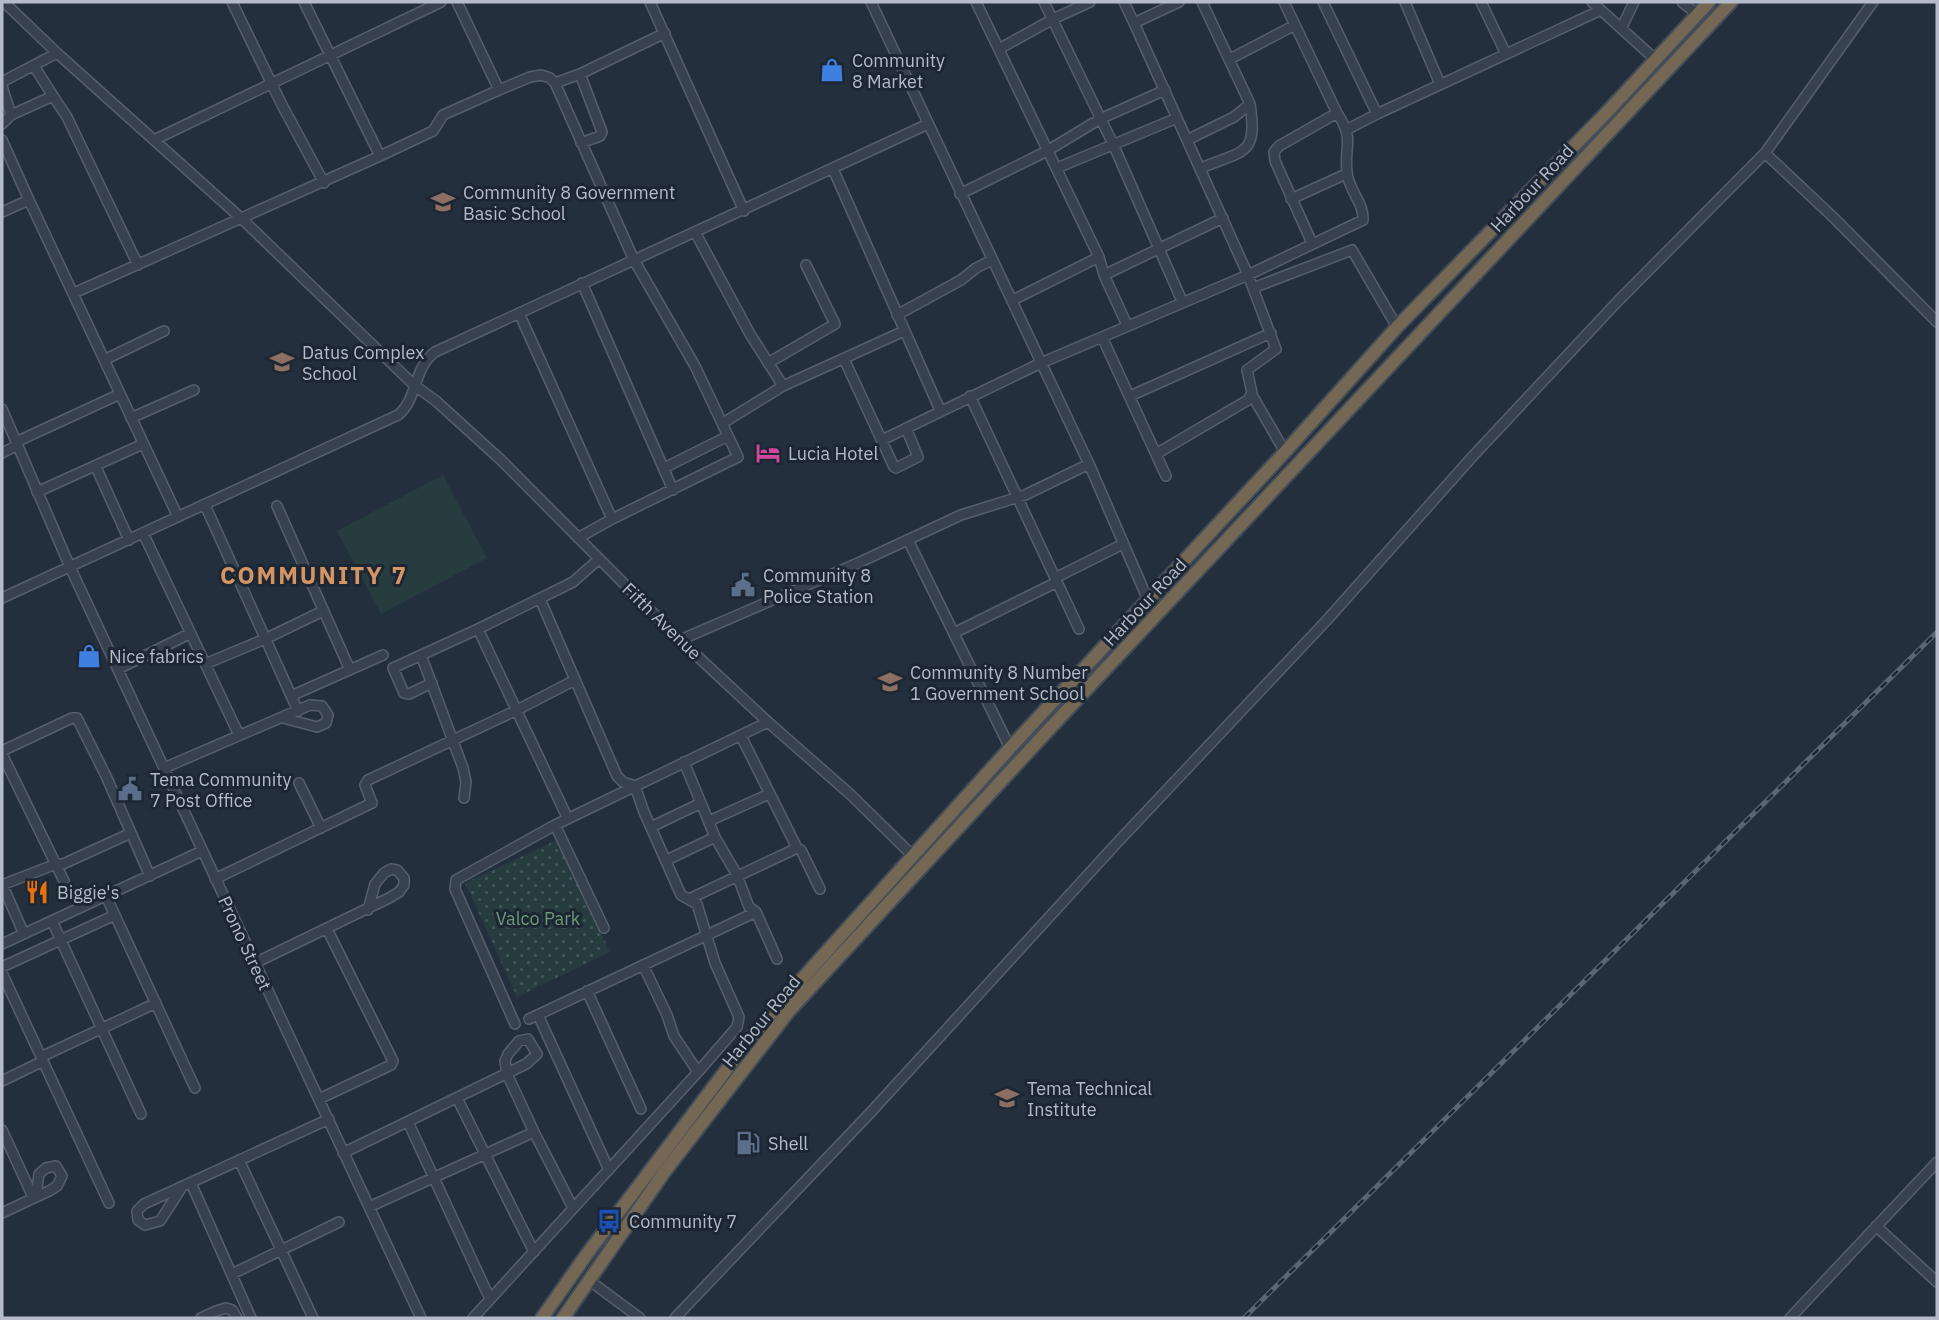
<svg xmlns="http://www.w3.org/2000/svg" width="1939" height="1320" font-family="'IBM Plex Sans',sans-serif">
	<defs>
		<pattern id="park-dots" width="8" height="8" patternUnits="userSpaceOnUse" patternTransform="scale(1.75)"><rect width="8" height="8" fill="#263c3f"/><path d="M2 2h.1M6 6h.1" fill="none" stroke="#435659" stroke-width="1.8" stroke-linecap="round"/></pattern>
	</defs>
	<rect width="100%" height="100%" fill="#242f3e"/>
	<path fill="url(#park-dots)" d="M557,840L610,952L517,997L465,883Z"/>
	<path fill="#263c3f" d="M443,475L487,558L381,614L337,531Z"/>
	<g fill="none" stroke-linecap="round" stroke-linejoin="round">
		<g stroke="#565f6c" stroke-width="12">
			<path id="minor" d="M4,2L57,53L242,219L414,385L436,401L501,460L680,640L768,722L851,795L913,856
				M232,2L282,105L324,183
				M304,2L380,156
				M457,2L499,90
				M650,2L744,211
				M871,2L1089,464L1148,600
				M976,2L1099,257L1104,275L1127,325
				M1044,2L1113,144L1182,301
				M1124,2L1134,23
				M1202,2L1250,104
				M1323,2L1377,114
				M1405,2L1440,84
				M1481,2L1506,54
				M1592,2L1656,60
				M1682,2L1697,14
				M1622,27L1634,2
				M999,49L1053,19L1090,2
				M1230,59L1295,25
				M580,74L602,132L600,136L581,143
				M2,82L57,53
				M555,83L580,74L665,33
				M2,86L11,115
				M53,96L67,117L138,265
				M2,124L11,115L53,96L34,66
				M1348,129L1377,114L1601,10
				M2,140L29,200
				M154,140L441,2
				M1187,140L1234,117L1250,104C1258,156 1244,150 1201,168
				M1765,153L1834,218L1937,322
				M1057,168L1177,118
				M833,169L940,410
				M960,194L1047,151L1100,119L1165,90
				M1291,199L1346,174
				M2,212L29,200L178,517
				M695,232L750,334L783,386
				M1312,243L1275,161L1274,152L1279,146L1337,113
				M1104,275L1223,218
				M582,283L673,490
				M1253,288L1352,250L1397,327
				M74,293L380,156L433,131L443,115L499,90L530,77L541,75L550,78L555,83L634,260L695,366L738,457L612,519L578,538
				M1013,300L1099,257
				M519,313L612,519
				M897,315L961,280L976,268L992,260
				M1102,337L1166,476
				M844,359L894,467L896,468L918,457L906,428
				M104,360L164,331
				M768,363L835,324L806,265
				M1252,395L1285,452
				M970,396L1079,629
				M1130,396L1271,333
				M2,409L70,567L421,1318
				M131,418L194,390
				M723,423L783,386L904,331
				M882,440L1041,363L1248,275L1134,23L1179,2
				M16,442L120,394
				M2,453L18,445
				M1156,454L1248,400L1252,393L1247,370L1276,349L1248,275L1363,220C1364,202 1348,190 1347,172C1344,144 1355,140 1337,113L1284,2
				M96,467L129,540
				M664,468L728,436
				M37,492L143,444
				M205,505L298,711
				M277,506L350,670
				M143,533L239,735
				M908,540L1010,748
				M1055,578L1123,544
				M2,598L398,415C418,399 413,368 435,352L928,124
				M540,599L617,776L623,782L635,786L644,812L681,895L697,904L715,963L739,1017L737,1027L698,1072
				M478,629L568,819
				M954,633L1057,582
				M680,640L858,563L961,515L1025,495L1089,464
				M421,655L463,768L466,782L464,798
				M205,664L265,639L323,611
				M118,669L189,634
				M432,683L409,694L404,693L393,668L478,629L573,582L599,559
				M291,696L383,655
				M741,736L797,848L801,850L820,889
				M2,751L72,718H77L106,776L150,876
				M2,754L64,881
				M684,762L715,837L737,875L749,907L756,912L777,959
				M164,768L310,705L322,706L328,715L326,723L317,727L283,718
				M299,783L321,828
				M709,821L769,794
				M555,825L604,928
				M651,827L701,803
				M667,860L715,837
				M215,879L372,803L365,785L368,780L517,710L575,680
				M2,884L24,934
				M2,885L56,864H63L131,833
				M106,896L195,1088
				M689,899L797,848
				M52,921L141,1114
				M2,944L202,851
				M255,963L389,898L399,892L404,885V878L397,870L391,869L384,873L375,884L368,910
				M2,967L115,915
				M2,973L109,1203
				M587,991L641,1109
				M538,1015L609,1170
				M529,1019L756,912
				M515,1024L455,889L456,880L555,825L768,722
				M41,1057L156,1003
				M2,1081L43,1061
				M457,1098L534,1252
				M319,1099L391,1065L393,1061L327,929
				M408,1122L490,1299
				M2,1130L33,1197
				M343,1153L526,1064L537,1054L528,1039L519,1041L508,1054L505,1061L507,1074L534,1132L573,1208
				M239,1160L313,1318
				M191,1183L251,1318
				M182,1187L160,1221L145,1225L138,1220L137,1211L144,1204L329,1119
				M369,1207L534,1132
				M2,1213L51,1190L57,1186L62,1176L56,1166L46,1168L39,1174L36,1196
				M1876,1226L1937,1282
				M232,1274L339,1222
				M590,1281L640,1318
				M201,1318L216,1311L226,1308L232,1310L237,1318
				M473,1318L698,1072L674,1036L667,1015L643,965
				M675,1318L871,1112L1115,845L1327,620L1473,456L1618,301L1765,153L1873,2
				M1790,1318L1937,1162"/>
		</g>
		<g stroke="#434c59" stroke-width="16">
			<path id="highway" d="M542,1318L587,1254L755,1032L819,960L1010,748L1285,452L1397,327L1609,110L1709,2
				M563,1318L665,1171L789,1011L1053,725L1731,2"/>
		</g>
		<use href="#minor" stroke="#38414e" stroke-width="9"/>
		<use href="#highway" stroke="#746855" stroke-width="12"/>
		<g stroke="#5a6575" stroke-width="5">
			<path id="rail" d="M1244,1318L1937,632"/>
		</g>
		<use href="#rail" stroke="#1d2633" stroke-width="2.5" stroke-dasharray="8" stroke-linecap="butt"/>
	</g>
	<defs>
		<g id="shop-bare" transform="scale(1.89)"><path d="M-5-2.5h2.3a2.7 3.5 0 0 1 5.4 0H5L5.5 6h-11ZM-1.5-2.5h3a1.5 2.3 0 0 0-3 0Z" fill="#3f7fe0" stroke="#1d2633" stroke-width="2.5" paint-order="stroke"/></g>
		<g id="school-bare" transform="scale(1.89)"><path d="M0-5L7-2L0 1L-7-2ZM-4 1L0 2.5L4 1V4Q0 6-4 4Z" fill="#8d6e63" stroke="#1d2633" stroke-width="2.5" paint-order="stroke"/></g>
		<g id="hotel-bare" transform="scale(1.89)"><path d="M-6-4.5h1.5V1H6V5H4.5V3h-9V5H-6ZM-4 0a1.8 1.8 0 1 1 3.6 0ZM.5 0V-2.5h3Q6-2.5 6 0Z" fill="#d1479c" stroke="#1d2633" stroke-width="2.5" paint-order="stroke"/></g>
		<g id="civic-bare" transform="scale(1.89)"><path d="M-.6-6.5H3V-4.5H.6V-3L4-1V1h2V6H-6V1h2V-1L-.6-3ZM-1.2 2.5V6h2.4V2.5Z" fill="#5c6f8a" stroke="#1d2633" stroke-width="2.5" paint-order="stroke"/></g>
		<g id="restaurant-bare" transform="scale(1.89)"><path d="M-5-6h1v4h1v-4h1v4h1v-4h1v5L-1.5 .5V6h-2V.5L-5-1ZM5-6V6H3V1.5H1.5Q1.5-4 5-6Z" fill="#e8710a" stroke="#1d2633" stroke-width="2.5" paint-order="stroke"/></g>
		<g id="fuel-bare" transform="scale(1.89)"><path d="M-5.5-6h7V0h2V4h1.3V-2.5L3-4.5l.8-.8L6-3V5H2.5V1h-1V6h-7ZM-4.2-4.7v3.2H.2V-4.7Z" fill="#5c6f8a" stroke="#1d2633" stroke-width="2.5" paint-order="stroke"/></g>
		<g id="bus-bare" transform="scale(1.89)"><path d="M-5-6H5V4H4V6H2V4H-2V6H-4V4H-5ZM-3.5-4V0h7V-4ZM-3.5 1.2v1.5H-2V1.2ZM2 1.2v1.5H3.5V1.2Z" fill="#1a4fb4" stroke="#1d2633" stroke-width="2.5" paint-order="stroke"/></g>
	</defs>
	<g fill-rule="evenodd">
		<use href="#shop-bare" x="832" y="70"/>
		<use href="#school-bare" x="443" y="202"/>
		<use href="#school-bare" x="282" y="362"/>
		<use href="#hotel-bare" x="768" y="453"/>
		<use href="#civic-bare" x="743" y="585"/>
		<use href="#shop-bare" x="89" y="656"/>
		<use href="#school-bare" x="890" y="682"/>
		<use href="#civic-bare" x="130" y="789"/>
		<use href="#restaurant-bare" x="37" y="892"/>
		<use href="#school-bare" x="1007" y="1098"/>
		<use href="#fuel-bare" x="748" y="1143"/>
		<use href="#bus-bare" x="609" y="1221"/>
	</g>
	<g text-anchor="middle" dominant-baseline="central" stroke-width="6" stroke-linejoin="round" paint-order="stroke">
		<g font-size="18" fill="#b4bcc9" stroke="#1d2633" text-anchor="start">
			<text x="852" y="60">Community<tspan x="852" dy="21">8 Market</tspan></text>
			<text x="463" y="192">Community 8 Government<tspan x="463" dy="21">Basic School</tspan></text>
			<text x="302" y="352">Datus Complex<tspan x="302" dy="21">School</tspan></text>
			<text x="788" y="453">Lucia Hotel</text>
			<text x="763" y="575">Community 8<tspan x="763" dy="21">Police Station</tspan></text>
			<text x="109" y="656">Nice fabrics</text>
			<text x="910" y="672">Community 8 Number<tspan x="910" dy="21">1 Government School</tspan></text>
			<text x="150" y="779">Tema Community<tspan x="150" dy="21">7 Post Office</tspan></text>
			<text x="57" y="892">Biggie's</text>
			<text x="1027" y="1088">Tema Technical<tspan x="1027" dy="21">Institute</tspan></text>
			<text x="768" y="1143">Shell</text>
			<text x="629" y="1221">Community 7</text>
		</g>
		<g font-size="18" fill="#b4bcc9" stroke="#1d2633">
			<text transform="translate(1532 188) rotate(-47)">Harbour Road</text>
			<text transform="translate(1145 602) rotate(-47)">Harbour Road</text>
			<text transform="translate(662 621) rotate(44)">Fifth Avenue</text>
			<text transform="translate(245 943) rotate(65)">Prono Street</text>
			<text transform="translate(761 1021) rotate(-51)">Harbour Road</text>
		</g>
		<g font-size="18" fill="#6b9a76" stroke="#1d2633">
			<text x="538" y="918">Valco Park</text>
		</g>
		<g font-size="24" font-weight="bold" letter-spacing="2" fill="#d59563" stroke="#1d2633">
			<text x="314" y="575">COMMUNITY 7</text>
		</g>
	</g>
	<rect width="1939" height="1320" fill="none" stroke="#b4bcc9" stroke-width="7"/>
</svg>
